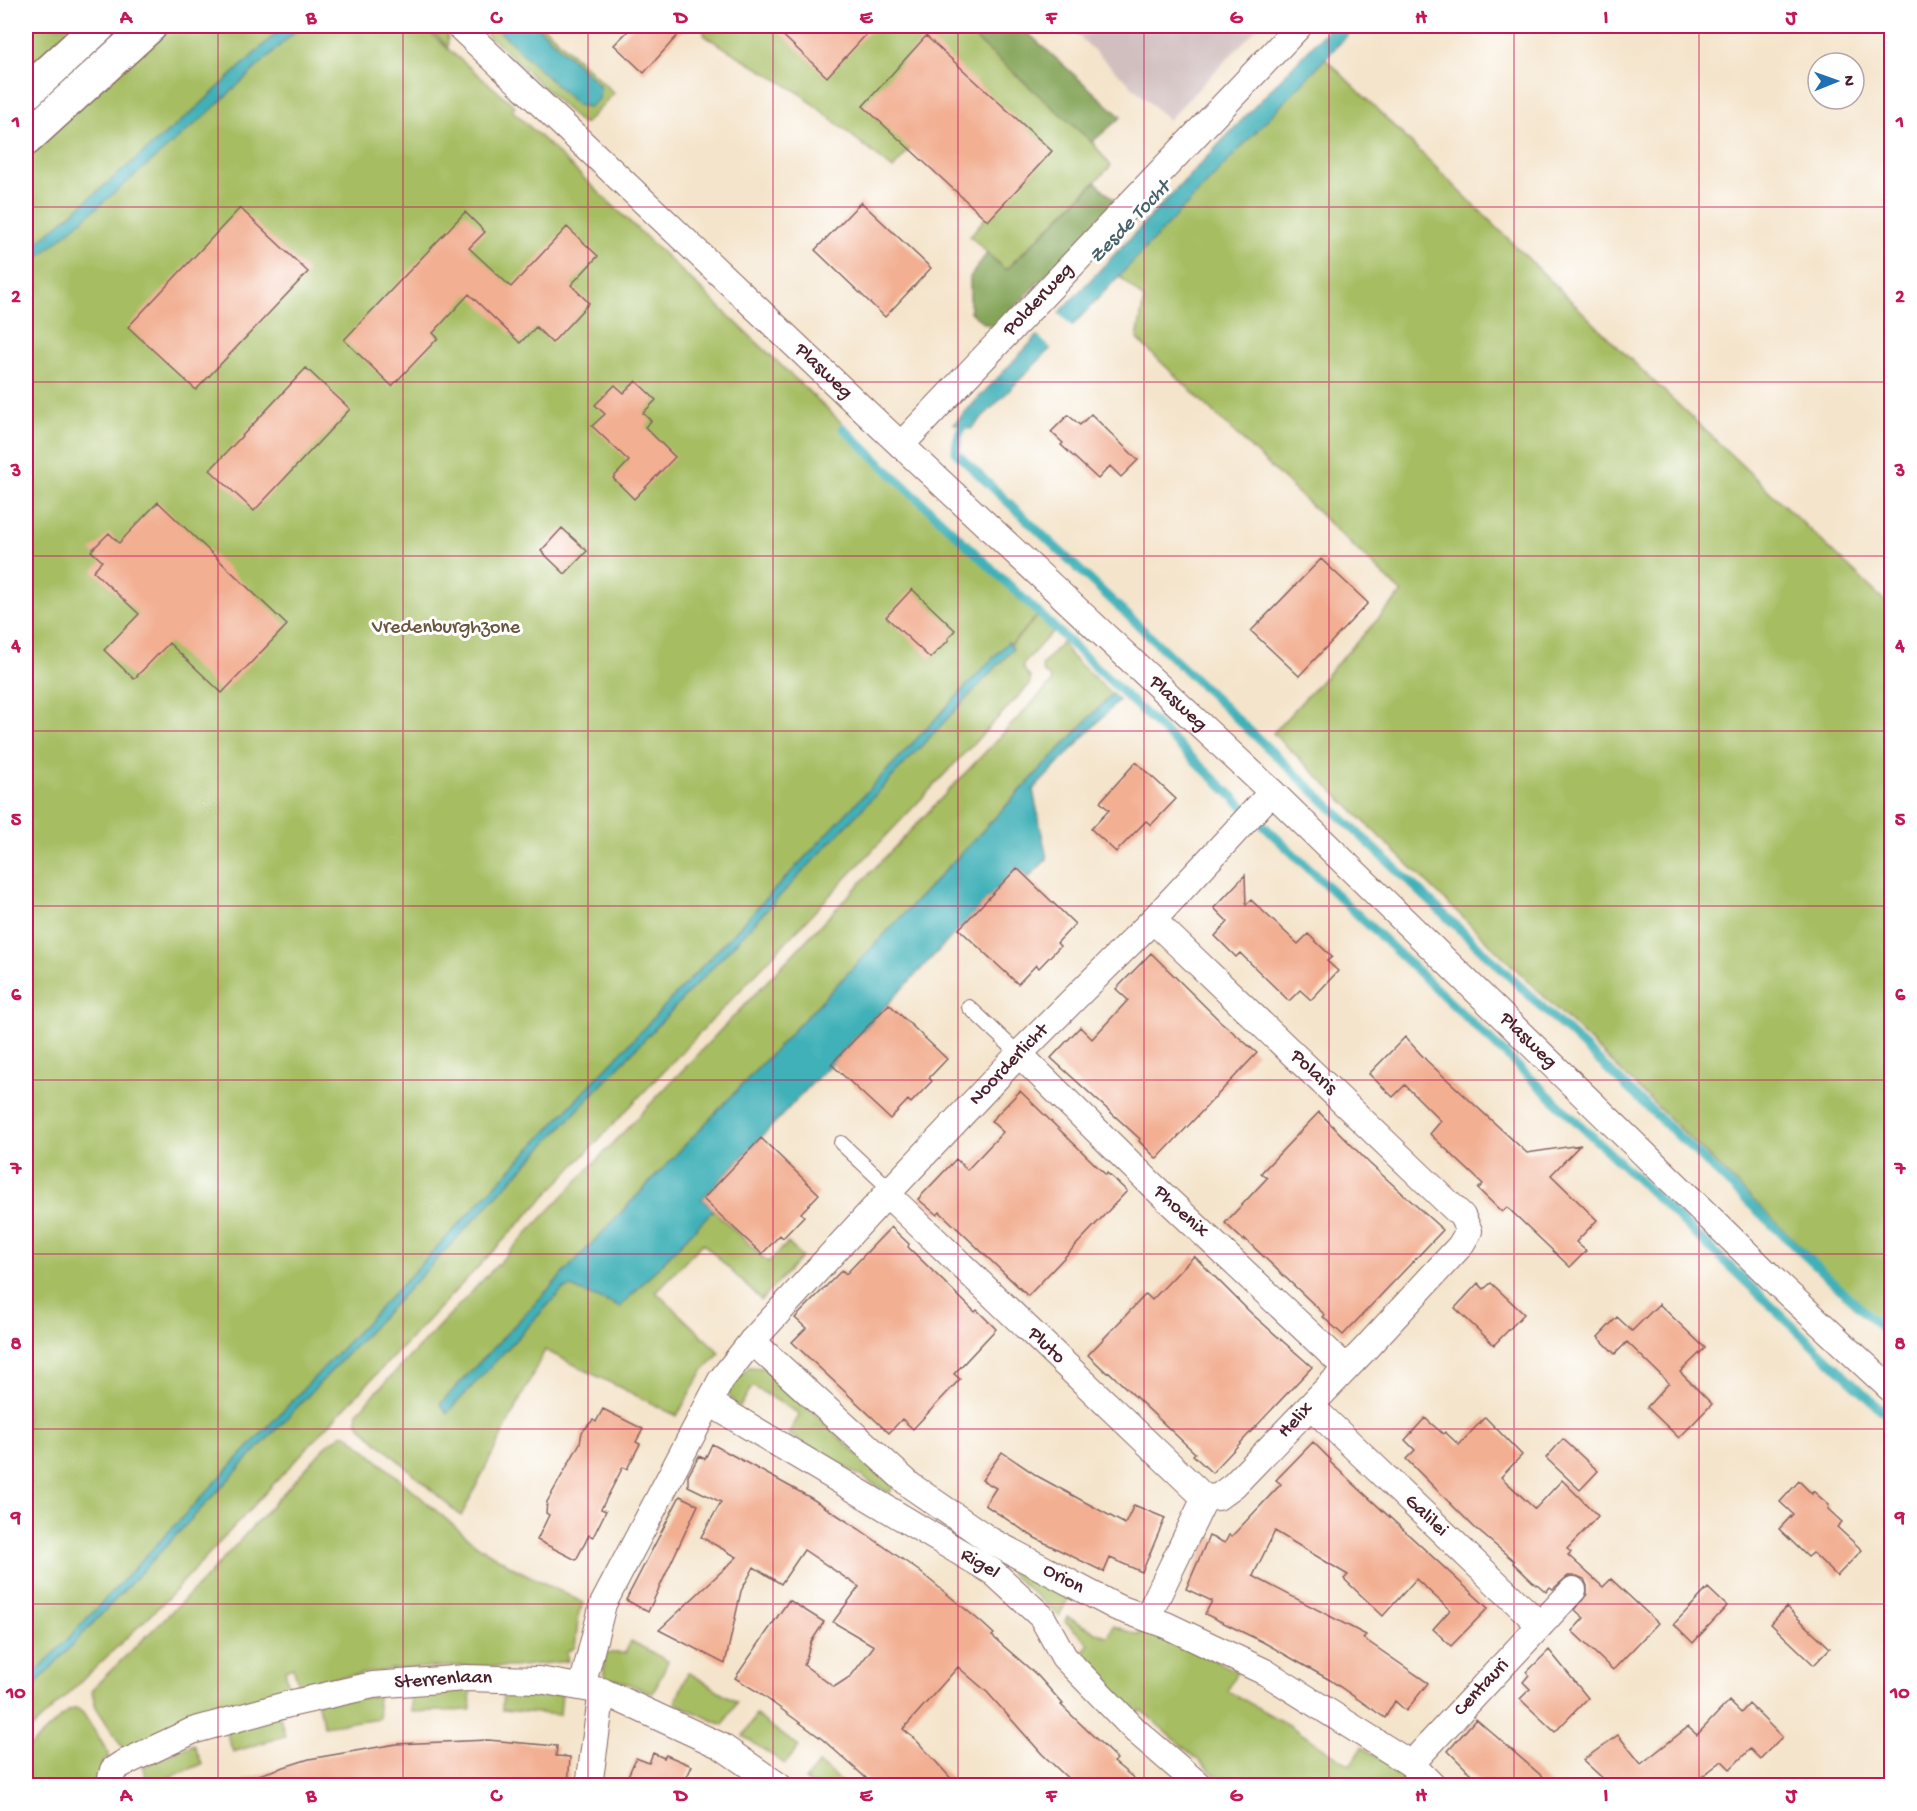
<svg xmlns="http://www.w3.org/2000/svg" width="1917" height="1811" font-family="'Gochi Hand',sans-serif">
	<rect width="100%" height="100%" fill="#fff"/>
	<filter id="ink" filterUnits="userSpaceOnUse"><feTurbulence type="fractalNoise" baseFrequency=".0167" numOctaves="2"/><feDisplacementMap in="SourceGraphic" scale="12" xChannelSelector="R" yChannelSelector="G"/><feConvolveMatrix kernelMatrix="1 2 1 2 8 2 1 2 1" color-interpolation-filters="sRGB"/></filter>
	<filter id="wash" filterUnits="userSpaceOnUse"><feTurbulence type="fractalNoise" baseFrequency=".008" numOctaves="4" result="noise"/><feDisplacementMap in="SourceGraphic" scale="24" xChannelSelector="R" yChannelSelector="G"/><feGaussianBlur stdDeviation="1.35" result="paint"/><feColorMatrix in="noise" values="0 0 0 0 0 0 0 0 0 0 0 0 0 0 0 0 0 1.4 0 .05"/><feComposite in="paint" operator="in"/></filter>
	<g filter="url(#wash)">
		<rect width="100%" height="100%" fill="#f4e4cb"/>
		<path fill="#d1bfbf" d="M1068,26H1259L1168,120Z"/>
		<path fill="#a6bd62" stroke="#786e46" stroke-width="1.5" d="M26,26H84L26,79Z
			M160,26H284L200,105L26,252V148Z
			M301,26H423L446,47L445,44L427,26H447L448,49L515,106L512,110L1041,612L26,1686V264Z
			M480,26H494L508,39L600,88L537,26H543L614,93L587,122L582,124L494,40L491,39Z
			M702,26H961L1092,142L1111,166L1005,270L970,236L1007,192L933,121L893,169L798,92L705,36Z
			M1325,58L1624,353L1891,607V1334L1273,733L1402,593L1137,339L1144,299L1118,275Z
			M1038,616L1054,630L1023,664V668L1031,679L1029,685L320,1434L166,1600L26,1734V1694L1013,649L1011,645Z
			M1062,642L1070,655L1112,694L440,1404L447,1413L563,1289L571,1287L620,1307L713,1210L768,1262L788,1243L802,1257L761,1300L703,1243L656,1292L720,1353L702,1372L677,1416L545,1350L461,1516L368,1434L357,1421L358,1411L1051,683V678L1043,671L1042,665Z
			M749,1367L765,1368L777,1378L866,1463L894,1485L889,1493L788,1434L799,1416L798,1413L754,1387L751,1388L740,1407C733,1402 729,1399 728,1389Z
			M343,1434L348,1435L475,1544L514,1568L584,1603L579,1612L575,1647L566,1653L568,1661L512,1667L460,1666L393,1669L322,1680L299,1686L293,1667L285,1670L289,1688L201,1716L124,1750L96,1707L92,1692L96,1685L202,1582L328,1444Z
			M976,1545L1070,1595L1059,1616L1008,1571Z
			M1067,1617L1108,1638L1113,1626L1139,1635L1143,1627L1237,1671L1228,1691L1290,1726L1348,1764H1351L1362,1747L1392,1765L1416,1785H1224L1223,1782L1141,1710L1135,1716L1079,1656L1089,1644L1065,1621Z
			M631,1641L668,1661L653,1693L615,1679L611,1686L604,1679V1653H625Z
			M688,1672L737,1702L723,1725L675,1703Z
			M470,1689L471,1710L411,1712L410,1691Z
			M503,1690L562,1694L560,1715L502,1710Z
			M377,1696L379,1718L324,1726L317,1701Z
			M74,1709H78L83,1713L109,1754V1758L103,1762L96,1785L26,1786V1750L68,1711Z
			M279,1712L285,1736L233,1752L226,1732Z
			M756,1715L799,1747L785,1764L743,1736Z
			M194,1744L202,1764L150,1785L142,1767Z
			M819,1763L845,1785H812L805,1780Z"/>
		<path fill="#84a458" stroke="#676242" stroke-width="1.5" d="M961,26H1020L1121,117L1092,142Z
			M1096,182L1117,203L995,327L984,323L970,312V277L987,253L1006,270Z"/>
		<path fill="#40b1b8" stroke="#456872" stroke-width="1.5" d="M284,26H301L207,114L26,268V252L200,105Z
			M494,26H537L597,83L600,88L599,99L589,107L577,105Z
			M1331,26H1356L1051,348L971,429L954,424Z
			M1008,642L1013,649L26,1694V1683Z
			M1112,694L1119,700L1033,790L1047,859L1028,878L1017,868L702,1199L713,1210L620,1307L571,1287L563,1289L447,1413L440,1404Z"/>
		<path fill="#f4e4cb" d="M1056,311L1074,328L1053,350L1035,333Z"/>
		<g fill="none" stroke-linecap="round" stroke-linejoin="round">
			<path stroke="#40b1b8" stroke-width="9" d="M970,418C959,429 957,437 956,453L1892,1338
				M843,428L1892,1420"/>
		</g>
		<g id="blocks">
			<path fill="#f2af92" d="M633,26H686L644,73L614,45Z
				M773,26H874L827,77Z
				M926,36L1052,151L988,221L863,106Z
				M861,202L931,268L885,317L815,250Z
				M240,208L308,272L196,390L128,327Z
				M465,212L485,232L469,248L511,287L567,227L598,256L571,285L589,303L552,343L536,327L520,343L469,294L433,333L438,338L392,386L344,340Z
				M306,368L350,409L254,511L210,470Z
				M636,381L656,400L643,413L651,421L645,427L675,457L634,499L613,478L629,461L592,426L605,414L595,405L615,385L624,393Z
				M1091,414L1138,460L1121,477L1110,466L1098,479L1061,445L1063,443L1051,432L1068,415L1080,425Z
				M158,502L287,625L222,693L169,643L134,679L104,650L139,614L93,571L102,561L91,551L109,533L119,543Z
				M562,528L587,551L565,574L541,551Z
				M1321,559L1368,603L1299,676L1251,631Z
				M912,589L955,630L948,639L949,640L930,658L886,617Z
				M1136,762L1176,799L1151,825L1146,821L1116,852L1091,829L1109,810L1100,802Z
				M1017,868L1075,924L1057,943L1060,946L1039,968L1036,965L1018,984L959,929Z
				M1245,875L1246,905L1251,900L1298,944L1308,934L1332,957L1327,961L1338,971L1311,1000L1300,990L1289,1001L1240,953L1236,957L1215,936L1228,922L1214,908Z
				M1151,953L1220,1021L1257,1053L1157,1159L1139,1141L1140,1139L1051,1058L1080,1027L1092,1039L1128,1000L1116,989Z
				M889,1004L947,1059L929,1078L932,1081L911,1103L908,1100L890,1119L831,1064Z
				M1405,1037L1427,1061L1527,1153L1580,1145L1551,1175L1597,1220L1576,1242L1586,1251L1570,1267L1507,1207L1502,1212L1478,1189L1483,1184L1430,1134L1441,1121L1405,1085L1393,1097L1369,1074Z
				M1020,1091L1106,1175L1107,1173L1127,1191L1028,1296L940,1212L937,1215L918,1199L956,1159L967,1170L1003,1132L991,1121Z
				M1319,1112L1369,1163L1443,1230L1343,1335L1323,1317L1325,1315L1245,1239L1244,1241L1225,1223L1267,1178L1261,1173Z
				M761,1138L819,1194L801,1213L804,1216L783,1238L780,1235L762,1254L703,1199Z
				M891,1227L909,1244L908,1247L975,1312L977,1310L996,1329L954,1374L960,1379L913,1429L902,1419L889,1433L792,1342L806,1328L795,1318L842,1270L846,1274Z
				M1194,1256L1252,1314L1312,1367L1212,1473L1193,1455L1195,1453L1109,1372L1107,1373L1088,1355L1146,1294L1152,1300Z
				M1478,1283L1484,1289L1491,1283L1524,1314L1494,1345L1455,1308Z
				M1659,1304L1705,1348L1680,1372L1712,1404L1679,1438L1647,1407L1669,1383L1627,1342L1615,1354L1598,1337L1617,1317L1632,1331Z
				M603,1409L643,1429L636,1442L640,1444L627,1469L623,1467L601,1509L606,1511L593,1537L589,1535L576,1560L537,1540L549,1515L546,1513L547,1502L580,1443L582,1432L593,1420L596,1422Z
				M1485,1417L1522,1455L1501,1477L1535,1509L1562,1480L1598,1516L1567,1549L1571,1552L1568,1555L1603,1587L1611,1579L1658,1623L1613,1670L1572,1631L1584,1618L1575,1610L1587,1594V1586L1584,1579L1577,1576H1568L1553,1589L1550,1587L1546,1592L1537,1584L1536,1585L1513,1563L1514,1561L1475,1528L1406,1459L1415,1450L1405,1440L1425,1418L1443,1434L1445,1432L1459,1445Z
				M1563,1439L1598,1471L1580,1490L1546,1458Z
				M1313,1442L1331,1460L1330,1462L1488,1608L1451,1646L1433,1629L1450,1610L1416,1579L1383,1616L1344,1579L1348,1575L1275,1531L1253,1576L1366,1635L1363,1638L1428,1683L1406,1711L1395,1701L1385,1718L1330,1680L1298,1662L1263,1642L1205,1614L1212,1601L1186,1589L1209,1536L1225,1543L1229,1535L1232,1536L1281,1484L1276,1480Z
				M712,1444L811,1498L859,1529L919,1571L981,1622L994,1634L992,1636L1038,1676L1063,1704L1061,1705L1117,1759L1114,1762L1142,1785H1075L1042,1754L987,1692L958,1667L903,1729L917,1741L957,1785H874L822,1739L758,1692L735,1678L789,1600L824,1622L811,1642L804,1665L834,1687L851,1676L874,1646L833,1622L859,1587L804,1550L781,1584L754,1567L741,1591L725,1664L659,1630L737,1557L701,1537L721,1502L688,1486V1476L699,1456L705,1459Z
				M1002,1452L1039,1477L1125,1524L1134,1505L1165,1518L1142,1572L1110,1558L1104,1572L1035,1538L985,1505L996,1488L982,1480Z
				M1799,1481L1812,1494L1813,1491L1829,1505L1828,1509L1842,1522L1837,1527L1862,1550L1837,1576L1813,1553L1808,1557L1779,1529L1793,1514L1780,1502Z
				M680,1496L698,1505L648,1612L626,1600Z
				M1708,1588L1727,1606L1693,1643L1674,1624Z
				M1786,1607L1830,1648L1814,1665L1771,1624Z
				M1549,1650L1588,1698L1555,1732L1520,1699L1530,1689L1523,1682L1529,1675L1527,1672Z
				M1729,1701L1741,1713L1749,1704L1782,1737L1760,1759L1750,1749L1730,1769L1722,1761L1691,1785H1610L1583,1760L1618,1735L1641,1764L1688,1727L1697,1735Z
				M1476,1719L1552,1785H1482L1448,1751Z
				M488,1740L557,1746L556,1756L570,1757L568,1785H244L243,1780L309,1759L396,1744Z
				M653,1753L664,1758L666,1755L692,1766L686,1779L701,1785H624L636,1758L649,1763Z"/>
		</g>
	</g>
	<g filter="url(#ink)">
		<use href="#blocks" fill-opacity="0" stroke="#866463" stroke-width="1.5"/>
		<g fill="none" stroke-linecap="round" stroke-linejoin="round">
			<g stroke="#866463" stroke-width="16">
				<path id="lane" d="M969,1007L1019,1054
					M841,1143L891,1190"/>
			</g>
			<g stroke="#866463" stroke-width="28">
				<g id="street">
					<path id="s1" d="M459,26L871,417L1272,792L1782,1288L1892,1390"/>
					<path id="s2" d="M901,445L1299,26"/>
					<path id="s3" d="M1019,1054L1151,1184L1346,1368"/>
					<path id="s4" d="M887,1194L1205,1498"/>
					<path id="s5" d="M752,1341L911,1486L991,1541L1116,1607L1166,1625L1265,1672L1411,1764L1433,1786"/>
					<path id="s6" d="M710,1403L993,1572L1042,1617L1064,1657L1136,1731L1200,1786"/>
					<path id="s7" d="M1311,1406L1540,1625"/>
					<path id="s8" d="M1147,1618L1205,1498L1218,1497L1234,1485L1365,1349L1460,1246L1469,1231L1462,1216L1153,920"/>
					<path id="s9" d="M582,1687L603,1604L721,1380L752,1341L887,1194L1019,1054L1153,920L1272,792"/>
					<path id="s10" d="M1411,1764L1573,1590"/>
					<path id="s11" d="M109,1786L113,1770L122,1764L192,1731L289,1704L373,1685L466,1678L539,1680L602,1691L721,1746L779,1786"/>
					<path d="M589,1786L602,1691"/>
				</g>
			</g>
			<g stroke="#866463" stroke-width="36">
				<path id="secondary" d="M26,93L99,26
					M26,139L150,26"/>
			</g>
			<use href="#lane" stroke="#fff" stroke-width="14"/>
			<use href="#street" stroke="#fff" stroke-width="26"/>
			<use href="#secondary" stroke="#fff" stroke-width="33"/>
		</g>
	</g>
	<path fill="none" stroke="#c2185b" stroke-width="1.5" stroke-opacity="0.55" d="M218,26V1786M403,26V1786M588,26V1786M773,26V1786M958,26V1786M1144,26V1786M1329,26V1786M1514,26V1786M1699,26V1786M26,207H1892M26,382H1892M26,556H1892M26,731H1892M26,906H1892M26,1080H1892M26,1254H1892M26,1429H1892M26,1604H1892"/>
	<g text-anchor="middle" dominant-baseline="central" stroke-width="6" stroke-linejoin="round" paint-order="stroke">
		<g font-size="20" fill="#4a1f2b" stroke="#fff">
			<text stroke="none"><textPath href="#s2" startOffset="200">Polderweg</textPath></text>
			<text stroke="none"><textPath href="#s1" startOffset="502">Plasweg</textPath></text>
			<text stroke="none"><textPath href="#s1" startOffset="988">Plasweg</textPath></text>
			<text stroke="none"><textPath href="#s1" startOffset="1474">Plasweg</textPath></text>
			<text stroke="none"><textPath href="#s9" startOffset="766">Noorderlicht</textPath></text>
			<text transform="translate(1313 1073) rotate(43)">Polaris</text>
			<text stroke="none"><textPath href="#s3" startOffset="226">Phoenix</textPath></text>
			<text stroke="none"><textPath href="#s4" startOffset="220">Pluto</textPath></text>
			<text stroke="none"><textPath href="#s8" startOffset="256">Helix</textPath></text>
			<text stroke="none"><textPath href="#s7" startOffset="159">Galilei</textPath></text>
			<text stroke="none"><textPath href="#s6" startOffset="314">Rigel</textPath></text>
			<text stroke="none"><textPath href="#s5" startOffset="394">Orion</textPath></text>
			<text stroke="none"><textPath href="#s11" startOffset="362">Sterrenlaan</textPath></text>
			<text stroke="none"><textPath href="#s10" startOffset="104">Centauri</textPath></text>
		</g>
		<g font-size="20" fill="#6a563e" stroke="#fff">
			<text x="446" y="628">Vredenburghzone</text>
		</g>
		<g font-size="21" font-style="italic" fill="#46616a" stroke="#fff">
			<text transform="translate(1131 223) rotate(-46)">Zesde Tocht</text>
		</g>
	</g>
	<rect width="1917" height="1811" fill="none" stroke="#fff" stroke-width="66"/>
	<g transform="translate(1836 81) rotate(89)"><circle r="28" fill="#ffffff" stroke="#b7a5aa" stroke-width="1.5"/>
	<path d="M0-4.5L10 22L0 15L-10 22Z" fill="#1f6fb2"/>
	<text y="-9" font-size="16" font-weight="bold" text-anchor="middle" fill="#4a1f2b">N</text>
	</g>
	<rect x="33" y="33" width="1851" height="1745" fill="none" stroke="#c2185b" stroke-width="2"/>
	<g font-size="20" text-anchor="middle" font-weight="bold" fill="#c2185b">
		<text x="126" y="23">A</text>
		<text x="311" y="23">B</text>
		<text x="496" y="23">C</text>
		<text x="681" y="23">D</text>
		<text x="866" y="23">E</text>
		<text x="1051" y="23">F</text>
		<text x="1236" y="23">G</text>
		<text x="1421" y="23">H</text>
		<text x="1606" y="23">I</text>
		<text x="1791" y="23">J</text>
		<text x="16" y="127">1</text>
		<text x="1900" y="127">1</text>
		<text x="16" y="302">2</text>
		<text x="1900" y="302">2</text>
		<text x="16" y="476">3</text>
		<text x="1900" y="476">3</text>
		<text x="16" y="651">4</text>
		<text x="1900" y="651">4</text>
		<text x="16" y="825">5</text>
		<text x="1900" y="825">5</text>
		<text x="16" y="1000">6</text>
		<text x="1900" y="1000">6</text>
		<text x="16" y="1174">7</text>
		<text x="1900" y="1174">7</text>
		<text x="16" y="1349">8</text>
		<text x="1900" y="1349">8</text>
		<text x="16" y="1523">9</text>
		<text x="1900" y="1523">9</text>
		<text x="16" y="1698">10</text>
		<text x="1900" y="1698">10</text>
		<text x="126" y="1801">A</text>
		<text x="311" y="1801">B</text>
		<text x="496" y="1801">C</text>
		<text x="681" y="1801">D</text>
		<text x="866" y="1801">E</text>
		<text x="1051" y="1801">F</text>
		<text x="1236" y="1801">G</text>
		<text x="1421" y="1801">H</text>
		<text x="1606" y="1801">I</text>
		<text x="1791" y="1801">J</text>
	</g>
</svg>
